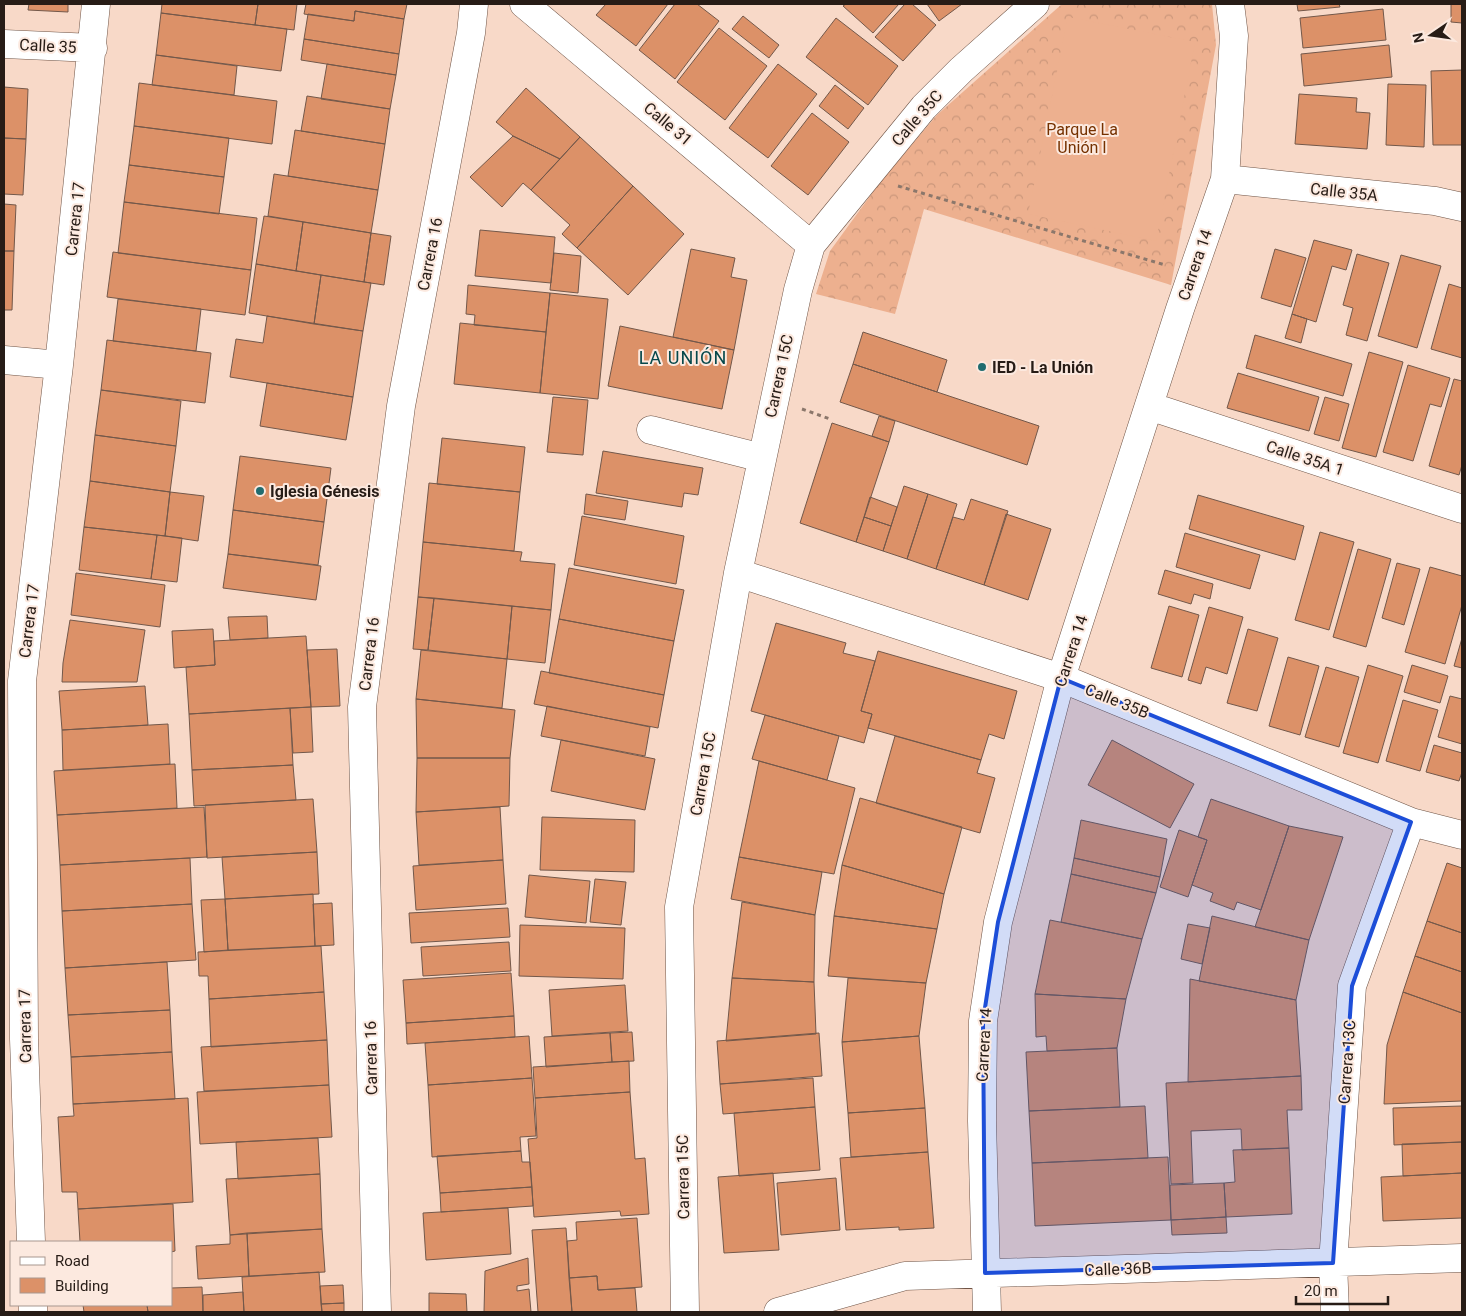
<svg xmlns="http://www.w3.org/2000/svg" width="1466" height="1316" font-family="Roboto,sans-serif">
	<defs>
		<pattern id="forest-crowns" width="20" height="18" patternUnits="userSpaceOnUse" patternTransform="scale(1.25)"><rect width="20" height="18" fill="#edb08f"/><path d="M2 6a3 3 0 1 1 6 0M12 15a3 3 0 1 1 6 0" fill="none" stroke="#cb977b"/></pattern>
	</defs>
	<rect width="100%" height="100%" fill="#f8d9c8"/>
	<path fill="url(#forest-crowns)" d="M1062,4H1212L1216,45L1171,285L924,209L895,314L816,294L830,251L881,181L937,115Z"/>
	<path fill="#edb08f" d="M1068,17L1195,42L1156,241L1028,214Z"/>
	<path fill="#dc9168" stroke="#73584a" d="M29,4H68V12L28,10Z
		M162,4H258L255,25L161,13Z
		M258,4H297L294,30L255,25Z
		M306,4H407L404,19L355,11L354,21L304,14Z
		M606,4H668L636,46L596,15Z
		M675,4H697L719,21L675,79L639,50Z
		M846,4H899L873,33L843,6Z
		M905,4H912L936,25L903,61L875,37Z
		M927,4H962L939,21Z
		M1297,4H1339L1340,7L1298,11Z
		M1451,4H1462V23L1451,22Z
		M1383,9L1386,40L1303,48L1300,18Z
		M355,11L404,19L399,54L304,39L308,14L354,21Z
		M161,13L287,29L281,71L156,55Z
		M743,16L779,45L769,58L732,29Z
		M836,18L898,66L868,105L806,57Z
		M719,28L767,66L725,120L677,82Z
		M304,39L399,54L396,75L301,60Z
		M1389,45L1392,77L1304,86L1301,54Z
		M156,55L237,66L234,95L152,85Z
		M327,64L396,75L390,109L321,99Z
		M778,64L817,94L768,158L729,128Z
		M1462,70V145H1433L1431,71Z
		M139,83L277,101L272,144L134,126Z
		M1388,84L1426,85L1424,147L1386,145Z
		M835,85L864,108L848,129L819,106Z
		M4,87L28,89L26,139L4,138Z
		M526,88L580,137L560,159L513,136L496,122Z
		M1299,94L1357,98L1356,112L1370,113L1367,149L1295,144Z
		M307,96L390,109L385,144L301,131Z
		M812,113L849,142L808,195L771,166Z
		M134,126L229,138L224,177L129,165Z
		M295,130L385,144L378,190L288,176Z
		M513,136L560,159L531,190L523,183L502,207L470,177Z
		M580,137L633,186L577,248L562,234L570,225L531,190Z
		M4,138L26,139L23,195L4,194Z
		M129,165L224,177L219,214L124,202Z
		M274,174L378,190L371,233L268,216Z
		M633,186L684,234L628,295L577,248Z
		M124,202L257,218L251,270L118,253Z
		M4,204L16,205L14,251H4Z
		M264,216L303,222L296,271L256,264Z
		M303,222L371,233L364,282L296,271Z
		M480,230L555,237L551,283L475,276Z
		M371,233L391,236L384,285L364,282Z
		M1314,240L1352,250L1346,270L1332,266L1316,322L1292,314Z
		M691,249L735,258L731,277L747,280L734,350L673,337Z
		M1275,249L1306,258L1291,307L1261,298Z
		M4,251H14L12,310H4Z
		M113,252L251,270L245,315L107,297Z
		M554,253L581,256L578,293L550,290Z
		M1357,254L1389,263L1367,341L1346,335L1353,308L1343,305Z
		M1401,255L1441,266L1417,348L1378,336Z
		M256,264L321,275L314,324L249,313Z
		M321,275L371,283L363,331L314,324Z
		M1449,284L1462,288V358L1431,349Z
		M468,285L550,293L546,332L474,325L475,315L466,314Z
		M550,293L608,299L598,399L540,393Z
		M118,299L201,309L196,351L113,341Z
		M1292,314L1307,319L1301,343L1285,338Z
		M267,316L363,331L353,397L230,377L236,339L263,343Z
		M460,323L546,332L540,393L454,384Z
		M620,326L734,350L722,409L608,386Z
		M863,332L947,360L937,392L853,364Z
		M1255,335L1352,364L1343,396L1246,368Z
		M107,340L211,353L205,403L101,390Z
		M1369,352L1403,362L1376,457L1342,448Z
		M853,364L1039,426L1027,465L840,402Z
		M1408,365L1450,378L1441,407L1430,404L1413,461L1383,452Z
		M1238,373L1319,397L1309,431L1227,408Z
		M1454,379L1462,381V465L1459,475L1429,466Z
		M267,383L353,397L346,440L260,426Z
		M101,390L181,401L176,446L95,435Z
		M553,397L588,400L583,455L547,452Z
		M1325,397L1349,404L1339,441L1314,434Z
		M879,416L895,421L889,442L872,436Z
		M832,423L889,442L856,542L800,523Z
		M95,435L176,446L170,492L90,481Z
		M442,438L525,447L520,492L437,484Z
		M603,451L703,468L698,495L684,493L682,507L596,493Z
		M240,456L331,468L324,522L233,510Z
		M90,481L170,492L165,536L84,527Z
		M429,483L520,492L514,551L423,542Z
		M904,486L928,494L907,559L883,551Z
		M170,492L204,496L198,541L165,536Z
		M586,494L628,501L625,520L584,514Z
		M928,494L957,504L936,569L907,559Z
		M1198,495L1304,526L1295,560L1189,529Z
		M870,497L897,507L891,526L864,517Z
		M971,499L1008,511L984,585L936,569L953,517L964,520Z
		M233,510L324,522L318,565L228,554Z
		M1006,514L1051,529L1028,600L984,585Z
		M582,516L684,536L676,584L574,565Z
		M864,517L891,526L883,551L856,542Z
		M84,527L157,535L151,579L79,570Z
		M1320,532L1354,542L1329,630L1295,620Z
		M1185,533L1260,555L1250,589L1176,567Z
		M157,535L182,538L177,582L151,579Z
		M423,542L522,552L520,561L555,564L551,610L418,597Z
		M1358,549L1391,559L1366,647L1333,637Z
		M228,554L321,566L316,600L223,588Z
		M1397,563L1420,569L1404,625L1382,618Z
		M1430,567L1462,576V605L1445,664L1405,652Z
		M569,568L684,590L674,641L559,619Z
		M1165,570L1213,584L1210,599L1194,594L1191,604L1158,594Z
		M76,573L165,585L160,627L71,615Z
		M418,597L434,598L428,650L413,649Z
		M434,598L512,606L507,659L428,650Z
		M512,606L551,610L545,663L507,659Z
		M1169,606L1199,615L1182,677L1151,668Z
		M1209,607L1243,617L1227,674L1206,667L1201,684L1188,680Z
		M267,616L268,638L230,640L228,617Z
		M559,619L674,641L664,695L549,673Z
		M70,620L145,630L137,682H62L63,663Z
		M776,623L846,643L843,653L875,661L861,711L872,714L864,743L751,711Z
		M213,629L215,665L174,668L172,631Z
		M1248,629L1278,638L1257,711L1227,703Z
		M306,636L311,707L189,714L186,667L215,665L214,641Z
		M1462,638V668L1454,666Z
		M337,649L340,706L311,707L307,650Z
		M421,650L507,659L502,708L416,699Z
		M878,651L1017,691L1004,739L989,734L981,760L868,728L872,714L861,711Z
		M1288,657L1319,666L1300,735L1269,726Z
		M1368,665L1403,676L1378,763L1343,753Z
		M1412,665L1448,676L1440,703L1404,692Z
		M1326,667L1359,677L1339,747L1305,737Z
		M541,671L664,695L658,728L534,704Z
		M145,686L148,725L62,730L59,691Z
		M1450,696L1462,699V744L1438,737Z
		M416,699L515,710L510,758H417Z
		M1403,700L1438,710L1420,771L1386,761Z
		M547,706L650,727L645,756L541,736Z
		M311,707L313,752L293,753L290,708Z
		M290,708L293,765L192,770L189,714Z
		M765,715L839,736L827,780L752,759Z
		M168,724L170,764L63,770L62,730Z
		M895,736L981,760L977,773L995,778L980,833L876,803Z
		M561,740L655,759L645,810L551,791Z
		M1112,740L1194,784L1170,828L1088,785Z
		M1434,745L1462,753V772L1459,781L1426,772Z
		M417,758H510L509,806L416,812Z
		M759,761L855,788L834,874L739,857Z
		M175,764L177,808L57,815L54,771Z
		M293,765L296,800L194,806L192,770Z
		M860,798L962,827L944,894L842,865Z
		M313,799L317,852L207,858L205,805Z
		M1211,799L1289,826L1261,910L1237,902L1234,910L1210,901L1213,893L1192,885L1207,840L1198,837Z
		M204,807L207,857L60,865L57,815Z
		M500,807L503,860L419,865L416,812Z
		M542,817L635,820L634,872L540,870Z
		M1081,820L1167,839L1160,877L1074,858Z
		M1289,826L1343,837L1309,940L1255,927Z
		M1179,830L1207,840L1188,897L1160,887Z
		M317,852L319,894L225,899L222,857Z
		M739,857L822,872L815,915L731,899Z
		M190,858L192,904L62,911L60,865Z
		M1074,858L1160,877L1156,893L1071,874Z
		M503,860L506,904L416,910L413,866Z
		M1447,863L1462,868V933L1427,921Z
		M842,865L944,894L937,929L834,916Z
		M1071,874L1156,893L1142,939L1061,922Z
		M529,875L590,881L586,923L525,917Z
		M595,879L626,882L621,925L590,922Z
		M313,894L315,946L228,950L225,899Z
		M225,899L228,950L204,952L201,900Z
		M742,902L815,915L814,982L732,978Z
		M332,903L334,945L315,946L313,904Z
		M192,904L196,960L65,968L62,911Z
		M508,908L510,937L411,943L409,913Z
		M834,916L937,929L926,983L828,976Z
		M1212,916L1309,940L1296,1000L1199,981Z
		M1050,920L1142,939L1126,999L1035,994Z
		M1427,921L1462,933V972L1415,956Z
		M1188,924L1210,928L1202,964L1181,959Z
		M520,925L625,928L623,979L519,976Z
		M509,942L511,971L423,976L421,947Z
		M321,946L324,992L209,999L208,976H199L198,952Z
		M1415,956L1462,972V1013L1403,992Z
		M167,962L170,1010L68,1015L65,968Z
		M511,973L514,1016L406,1023L403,980Z
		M732,978L814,982L816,1034L726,1041Z
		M848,978L926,983L919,1036L842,1042Z
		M1190,979L1296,1000L1301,1076L1188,1082Z
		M625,985L628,1031L552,1036L549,990Z
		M324,992L327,1040L211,1047L209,999Z
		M1403,992L1462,1013V1101L1384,1104L1387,1045Z
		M1035,994L1126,999L1117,1048L1047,1051L1046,1036L1036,1037Z
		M170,1010L172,1052L71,1057L68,1015Z
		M514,1016L515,1037L407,1044L406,1023Z
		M632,1032L634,1061L612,1062L610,1033Z
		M610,1033L612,1062L546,1067L544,1037Z
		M819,1033L822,1076L720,1084L717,1041Z
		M529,1036L532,1078L428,1085L425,1043Z
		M919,1036L925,1108L848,1113L842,1042Z
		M327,1040L329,1085L204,1091L201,1047Z
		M1117,1048L1120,1107L1029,1111L1026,1052Z
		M172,1052L175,1099L73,1104L71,1057Z
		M629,1061L630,1092L535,1098L533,1067Z
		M1301,1076L1302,1110H1287L1289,1148L1242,1150L1241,1129L1191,1131L1193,1183L1171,1184L1166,1083Z
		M532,1078L536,1136L520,1137L521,1151L432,1157L428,1085Z
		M813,1078L815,1107L723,1114L720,1084Z
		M329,1085L332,1137L200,1144L197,1092Z
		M630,1092L635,1159L645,1158L649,1214L621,1216L620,1211L534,1217L528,1139L537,1138L535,1098Z
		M188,1098L193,1202L78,1209L77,1192H62L58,1117L74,1116L73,1104Z
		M1145,1106L1148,1158L1032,1163L1029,1111Z
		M1462,1106V1142L1394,1145L1393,1108Z
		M815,1107L820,1170L739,1176L734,1113Z
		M925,1108L928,1152L851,1157L848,1113Z
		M318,1138L320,1174L238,1179L236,1142Z
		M1462,1142V1173L1403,1176L1402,1144Z
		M1289,1148L1292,1214L1226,1217L1224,1183L1235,1182L1233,1150Z
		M521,1151L522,1162H530L532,1187L440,1193L437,1156Z
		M928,1152L934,1228L899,1230V1227L846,1230L840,1158Z
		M1168,1157L1171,1220L1035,1226L1032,1163Z
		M773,1173L779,1250L724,1253L718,1177Z
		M1462,1173V1218L1383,1221L1381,1177Z
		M320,1174L322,1229L230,1235L226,1179Z
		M836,1178L840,1230L781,1235L777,1183Z
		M1224,1183L1226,1217L1171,1220L1170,1185Z
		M532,1187L533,1206L441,1212L440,1193Z
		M173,1204L175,1251L171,1252V1242H80L78,1209Z
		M508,1208L511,1254L426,1260L423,1213Z
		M1226,1217L1227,1233L1172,1235L1171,1220Z
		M637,1218L642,1287L598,1290L597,1276L569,1278L567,1241L577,1240L576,1222Z
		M566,1228L572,1312H538L532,1230Z
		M322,1229L325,1272L249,1276L247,1233Z
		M247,1233L249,1276L198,1279L196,1246L230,1244V1235Z
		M528,1258L529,1284L517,1286V1291L529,1289L531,1312H484L485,1271Z
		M319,1272L322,1312H244L242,1277Z
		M597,1276L598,1290L635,1288L637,1312H572L569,1278Z
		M343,1285L344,1303L321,1304L320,1286Z
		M202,1287L203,1312H148L147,1305H171V1288Z
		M243,1292L244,1312H203V1295Z
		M429,1293L466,1294L467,1312H429Z
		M344,1303V1312H322L321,1304Z
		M83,1305H147L148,1312H84Z"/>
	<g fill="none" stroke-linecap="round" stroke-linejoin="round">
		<g stroke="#6f5446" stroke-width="29">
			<path id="minor" d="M524,4L811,245
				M4,44L93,48
				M1225,179L1435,201L1462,207
				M4,360L59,365
				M1149,406L1462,509
				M651,430L762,458
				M738,573L1061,678L1411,822L1462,835
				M31,1242L24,1039L22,681L59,365L96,4
				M33,1305V1312
				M377,1312L362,707L401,406L471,33L474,4
				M685,1312L679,907L738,573L798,290L811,245L924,107L961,70L1035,4
				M778,1312L905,1276L1462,1258
				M987,1312L982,1121L983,1021L998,922L1061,678L1180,309L1225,179L1234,36L1230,4
				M1335,1312L1333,1263L1352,986L1411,822"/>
		</g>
		<path stroke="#8b776b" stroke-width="3" stroke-dasharray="4 4" stroke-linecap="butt" d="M898,186L1165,265
			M802,409L830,419"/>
		<use href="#minor" stroke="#fff" stroke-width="28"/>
	</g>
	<path fill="#1d4ed8" fill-opacity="0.2" stroke="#1d4ed8" stroke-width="4" stroke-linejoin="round" d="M1061,678L1411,822L1352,986L1333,1263L985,1273L983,1021L998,922Z"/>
	<g fill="#206c6f" stroke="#fce9df" stroke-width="2">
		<circle cx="982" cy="367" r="5"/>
		<circle cx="260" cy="491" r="5"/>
	</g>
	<g text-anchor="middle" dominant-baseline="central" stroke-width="4" stroke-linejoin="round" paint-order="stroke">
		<g font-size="16" fill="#271c16" stroke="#fce9df">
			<text transform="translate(48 46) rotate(3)">Calle 35</text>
			<text transform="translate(917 118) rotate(-49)">Calle 35C</text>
			<text transform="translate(668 124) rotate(40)">Calle 31</text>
			<text transform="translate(1344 192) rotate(6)">Calle 35A</text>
			<text transform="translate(75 219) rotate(-84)">Carrera 17</text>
			<text transform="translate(430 254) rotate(-79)">Carrera 16</text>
			<text transform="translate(1195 265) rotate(-71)">Carrera 14</text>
			<text transform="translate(779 376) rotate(-78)">Carrera 15C</text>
			<text transform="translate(1305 458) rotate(18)">Calle 35A 1</text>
			<text transform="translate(29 621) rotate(-83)">Carrera 17</text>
			<text transform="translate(1071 651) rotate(-72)">Carrera 14</text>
			<text transform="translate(369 654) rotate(-83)">Carrera 16</text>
			<text transform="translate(1117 701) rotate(22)">Calle 35B</text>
			<text transform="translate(703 774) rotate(-80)">Carrera 15C</text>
			<text transform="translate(25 1026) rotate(-91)">Carrera 17</text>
			<text transform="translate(984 1045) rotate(-87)">Carrera 14</text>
			<text transform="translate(371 1058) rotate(-91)">Carrera 16</text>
			<text transform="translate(1347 1062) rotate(-86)">Carrera 13C</text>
			<text transform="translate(683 1177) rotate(-91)">Carrera 15C</text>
			<text transform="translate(1118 1269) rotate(-2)">Calle 36B</text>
		</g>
		<g font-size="16" fill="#753100" stroke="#fce9df">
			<text x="1082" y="129">Parque La<tspan x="1082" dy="18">Unión I</tspan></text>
		</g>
		<g font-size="16" font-weight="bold" fill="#271c16" stroke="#fce9df" text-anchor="start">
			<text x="992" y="367">IED - La Unión</text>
			<text x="270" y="491">Iglesia Génesis</text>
		</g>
		<g font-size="18" letter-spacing="1" fill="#06484b" stroke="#fce9df">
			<text x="683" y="357">LA UNIÓN</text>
		</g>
	</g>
	<rect width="1466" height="1316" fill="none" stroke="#271c16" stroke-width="10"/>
	<rect x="10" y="1241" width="162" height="65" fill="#fce9df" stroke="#a7978f"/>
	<rect x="20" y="1257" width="25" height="8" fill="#ffffff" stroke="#a7978f"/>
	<text x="55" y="1266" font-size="15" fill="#271c16">Road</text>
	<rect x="20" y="1278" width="25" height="15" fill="#dc9168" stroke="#a7978f"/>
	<text x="55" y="1291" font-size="15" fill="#271c16">Building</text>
	<g transform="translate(1431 35) rotate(257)" stroke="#fce9df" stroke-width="4" paint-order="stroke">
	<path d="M0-4L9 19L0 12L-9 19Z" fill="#271c16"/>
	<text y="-8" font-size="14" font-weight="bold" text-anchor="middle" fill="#271c16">N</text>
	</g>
	<path d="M1296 1296v8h92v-8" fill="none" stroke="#271c16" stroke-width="2.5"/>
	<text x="1304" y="1296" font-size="15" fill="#271c16" stroke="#fce9df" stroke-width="4" paint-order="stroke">20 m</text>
</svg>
